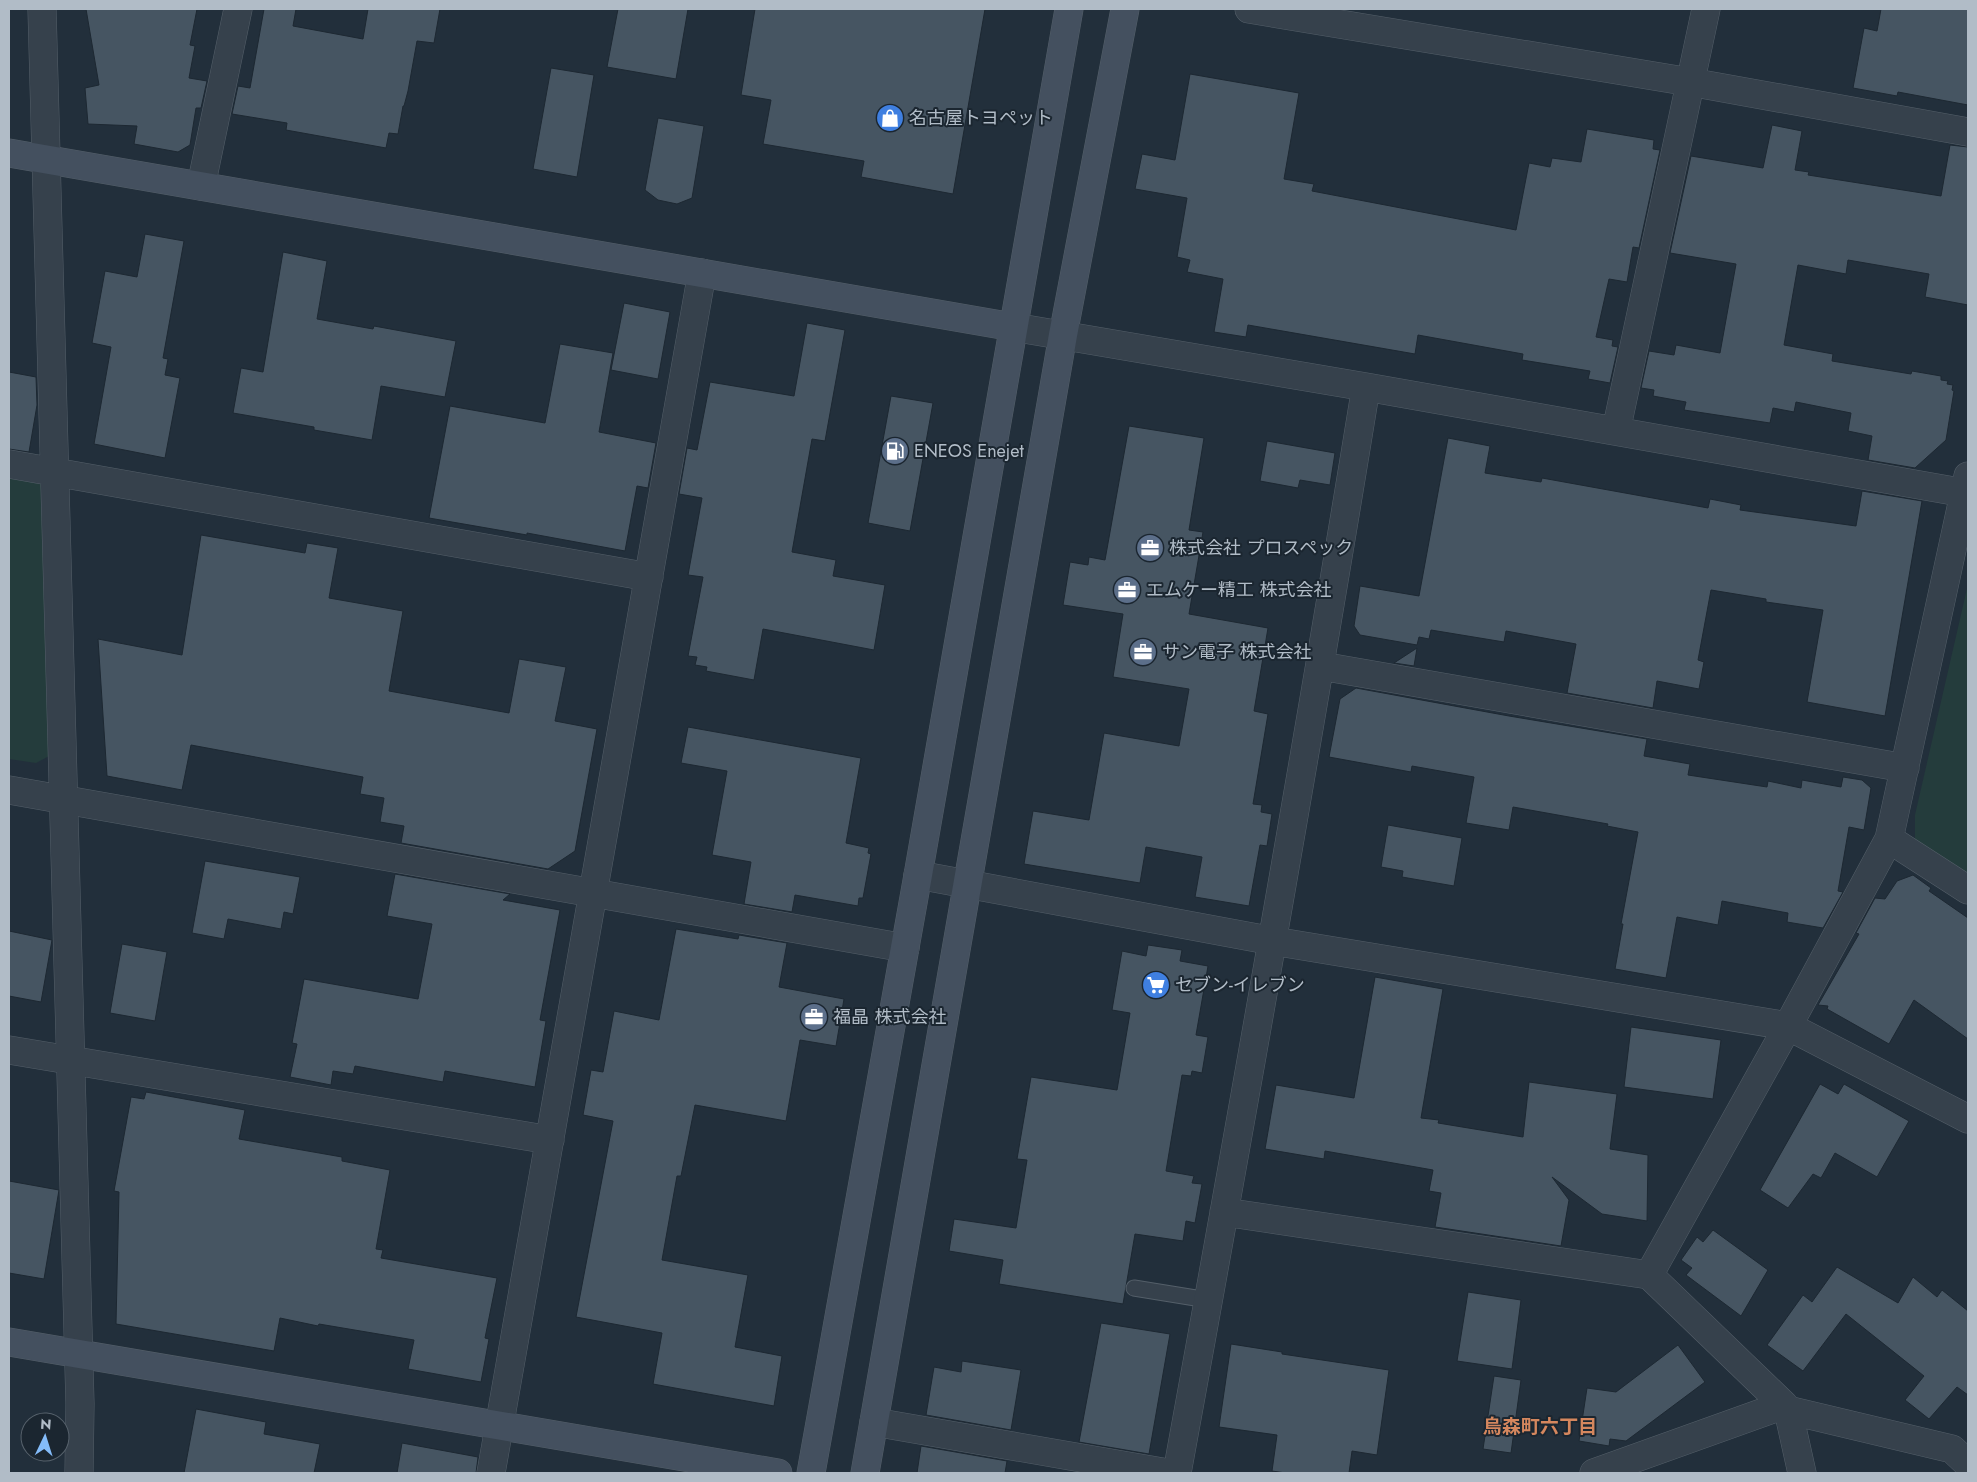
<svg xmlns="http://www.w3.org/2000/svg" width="1977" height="1482" font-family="Jost,'Noto Sans JP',sans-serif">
	<rect width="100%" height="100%" fill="#222f3b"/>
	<path fill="#243c3c" d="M9,478L43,484L51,755L36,763L9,759Z
		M1968,584V878L1915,845V815Z"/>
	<path fill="#465562" stroke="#1d2832" d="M86,9H197L190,45L195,46L189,78L207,81L201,108H196L190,145L178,152L134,144L137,126L88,124L85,88L99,85Z
		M264,9H296L293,26L363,39L368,9H440L434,43L417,41L408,91L404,106H403L398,134L389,133L386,148L286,130L287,123L232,114L238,86L250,88Z
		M618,9H688L676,79L607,67Z
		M755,9H985L953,194L861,177L864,161L763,144L771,100L741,95Z
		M1881,9H1968V105L1898,92L1897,96L1853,88L1864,28L1877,31Z
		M551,68L594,75L577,177L533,169Z
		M1190,74L1299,93L1284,179L1314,184L1312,191L1516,230L1529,163L1550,167L1552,158L1581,162L1587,129L1654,140L1653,149L1660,150L1639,248L1633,247L1627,282L1609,279L1596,337L1613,340L1612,346L1618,347L1610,383L1588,379L1590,371L1522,360L1523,354L1418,335L1415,354L1248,325L1246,337L1214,332L1223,279L1187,272L1190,260L1177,257L1187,198L1135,189L1142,154L1175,160Z
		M658,118L704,126L692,198L677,204L658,200L645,190Z
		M1772,125L1802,131L1795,170L1809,172L1808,175L1941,196L1950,145L1968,147V305L1925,297L1929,274L1848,260L1846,274L1798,265L1784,345L1833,354L1832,361L1911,374L1912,371L1941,376V380L1948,381L1947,384L1953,385L1952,390L1954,391L1946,440L1915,468L1868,460L1872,436L1848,431L1851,413L1796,402L1794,412L1773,408L1770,423L1684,410L1686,402L1653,396L1654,390L1641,388L1649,351L1674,355L1676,345L1720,353L1736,264L1670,253L1691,156L1763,168Z
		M145,234L184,241L163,358L168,359L165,375L180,378L165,458L94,444L111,347L92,343L105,271L137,277Z
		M283,252L327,261L317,319L373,329L374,326L456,341L445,397L381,386L372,440L314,430V427L233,413L241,368L263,372Z
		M624,303L670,312L658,379L611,370Z
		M807,323L845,330L825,441L812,439L792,552L836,560L833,576L885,585L874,650L763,629L754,680L706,671L707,667L695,665L697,657L688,656L703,577L688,575L702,498L679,494L687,448L697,450L710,382L794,396Z
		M560,344L613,353L599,432L656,443L648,488L637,486L625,551L527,533V535L429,518L450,406L545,423Z
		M9,372L36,377L37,405L29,452L9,449Z
		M891,396L933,403L910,531L868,523Z
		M1129,426L1204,438L1189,530L1203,532L1189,614L1268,628L1254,711L1268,714L1253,804L1262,805L1261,812L1272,814L1267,846L1260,845L1249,906L1195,897L1202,857L1146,847L1140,883L1024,864L1033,811L1089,820L1104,733L1179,746L1189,689L1113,677L1123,614L1063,605L1070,562L1088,565L1089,557L1105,560Z
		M1448,438L1490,446L1485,473L1541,482L1542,478L1708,508L1710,499L1741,505L1740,510L1856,526L1862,491L1922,501L1885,716L1807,702L1823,610L1766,602V599L1711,590L1698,660L1704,662L1699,689L1657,681L1653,708L1567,693L1576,644L1506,631L1504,642L1431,630L1429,639L1419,637L1417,645L1360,635L1354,626L1360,586L1419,596Z
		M1267,441L1335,453L1330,485L1300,480L1298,488L1260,481Z
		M201,535L305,553L307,543L338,548L329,598L403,611L389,691L509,713L519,659L566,667L555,721L597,729L575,851L548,869L401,843L404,826L380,822L384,798L360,794L363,777L191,745L182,790L107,776L98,639L182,655Z
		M1417,648L1414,666L1394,663Z
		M1356,688L1509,716L1647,739L1644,756L1690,764L1688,775L1767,787L1768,781L1801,788L1802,780L1841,787L1843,777L1862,780L1871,788L1864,830L1849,827L1838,891L1843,892L1823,928L1787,922L1788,913L1722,901L1718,925L1677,917L1666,978L1615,969L1623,924H1621L1638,832L1607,826L1608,824L1513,807L1509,830L1466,823L1474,777L1412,766L1411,772L1329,757L1340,699Z
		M688,727L861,758L846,843L869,848L868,853L871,854L863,898H859L858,906L795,895L792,912L744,904L751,862L712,855L727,771L681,763Z
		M1388,825L1462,838L1454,886L1402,877L1403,871L1381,867Z
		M205,861L300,877L293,914L284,912L281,929L228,919L224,939L192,933Z
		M395,874L510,894L503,900L560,910L540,1020L546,1021L535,1087L445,1071L443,1082L355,1066L353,1074L333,1071L331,1085L290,1077L297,1044L292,1043L304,979L418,999L432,924L387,916Z
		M1913,875L1931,888L1929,891L1968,918V1039L1914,1000L1889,1044L1827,1009L1828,1006L1818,1005L1859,934L1856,933L1875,898L1885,899L1897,881Z
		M676,929L738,939L739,935L787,943L779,987L844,999L836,1046L800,1040L786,1121L695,1105L681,1176H677L662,1260L748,1275L735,1347L782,1356L774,1406L653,1384L662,1333L576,1317L613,1121L583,1115L591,1070L603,1072L614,1011L659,1020Z
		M9,931L52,940L41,1002L9,996Z
		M122,944L167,952L155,1021L110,1013Z
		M1148,945L1182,950L1180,961L1208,966L1196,1035L1208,1037L1202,1073L1192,1071L1191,1076L1182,1075L1166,1171L1194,1176L1192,1183L1202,1184L1195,1223L1186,1221L1183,1241L1135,1234L1123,1304L999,1284L1003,1260L949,1251L954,1219L1016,1228L1027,1160L1017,1159L1031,1077L1117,1090L1130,1013L1112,1010L1122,951L1146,956Z
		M1375,977L1443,989L1421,1118L1439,1120L1438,1123L1523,1137L1529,1082L1617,1094L1610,1149L1648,1155L1647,1221L1602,1214L1552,1177L1569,1200L1561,1246L1435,1227L1441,1193L1429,1191L1433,1170L1325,1151L1324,1159L1265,1149L1276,1085L1354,1098Z
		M1631,1027L1721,1040L1713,1099L1624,1087Z
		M1820,1084L1838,1094L1844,1084L1909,1121L1877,1177L1835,1153L1821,1178L1813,1174L1788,1208L1760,1190Z
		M146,1092L245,1110L239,1139L342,1157V1161L390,1170L376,1249L383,1250L381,1258L497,1278L485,1338L489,1339L481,1382L408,1369L414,1340L319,1324L318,1326L280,1318L274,1351L116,1324L119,1192L114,1191L131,1097L144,1099Z
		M9,1181L59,1190L44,1279L9,1273Z
		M1713,1230L1768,1270L1741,1316L1686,1275L1692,1268L1681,1260L1697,1237L1703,1242Z
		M1837,1267L1898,1303L1913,1277L1937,1297L1942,1290L1968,1311V1395L1957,1387L1929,1419L1905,1400L1924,1376L1846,1314L1803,1371L1767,1345L1803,1295L1812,1302Z
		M1468,1292L1521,1300L1512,1369L1457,1361Z
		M1101,1323L1170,1334L1149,1454L1079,1442Z
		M1231,1344L1282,1352V1354L1389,1370L1377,1455L1352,1451L1349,1473H1286L1272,1471L1277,1435L1219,1427Z
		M1678,1345L1705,1382L1626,1441L1610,1439L1609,1446L1579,1441L1587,1388L1616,1392Z
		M962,1361L1021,1370L1011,1430L926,1415L934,1367L961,1372Z
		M1494,1376L1521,1380L1511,1453L1483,1449Z
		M196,1409L266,1422L264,1434L320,1444L314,1473H184Z
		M402,1443L478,1457L476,1473H397Z
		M921,1446L1007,1461L1005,1473H917Z"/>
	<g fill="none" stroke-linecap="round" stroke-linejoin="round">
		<g stroke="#545f69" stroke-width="17">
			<path id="lane" d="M1134,1288L1208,1300"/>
		</g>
		<g stroke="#545f69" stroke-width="29">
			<path id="street" d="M42,9L80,1404L79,1473
				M1249,9L1690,82L1968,132
				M201,186L238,9
				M1013,327L1366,387L1965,493L1968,492
				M1616,431L1706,9
				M9,464L649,577
				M1321,666L1905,768
				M9,790L905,948
				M1889,839L1968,890
				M918,875L1273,941L1788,1026L1968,1119
				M9,1050L550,1140
				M1224,1212L1649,1275L1784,1405L1788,1410L1802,1473
				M1649,1275L1788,1026L1889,839L1968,476
				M1788,1410L1952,1449L1968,1464
				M874,1422L1168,1473
				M491,1473L702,273
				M1177,1473C1243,1111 1307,750 1366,387
				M1594,1473L1784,1405"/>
		</g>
		<g stroke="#545f69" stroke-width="29">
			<path id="secondary" d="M9,153L1013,327
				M9,1342L778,1473
				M811,1473L918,875L1069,9
				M865,1473L1063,335L1125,9"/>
		</g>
		<use href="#lane" stroke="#36414c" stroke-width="15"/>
		<use href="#street" stroke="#36414c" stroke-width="28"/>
		<use href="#secondary" stroke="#44505f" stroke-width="28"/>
	</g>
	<defs>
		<g id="shop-disc" transform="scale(1.4375)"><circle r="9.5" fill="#3f7fe0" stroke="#1b2630"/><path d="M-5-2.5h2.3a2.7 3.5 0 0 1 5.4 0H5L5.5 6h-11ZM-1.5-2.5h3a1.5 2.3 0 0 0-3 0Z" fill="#fff"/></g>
		<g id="fuel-disc" transform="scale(1.4375)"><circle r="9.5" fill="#5c6f8a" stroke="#1b2630"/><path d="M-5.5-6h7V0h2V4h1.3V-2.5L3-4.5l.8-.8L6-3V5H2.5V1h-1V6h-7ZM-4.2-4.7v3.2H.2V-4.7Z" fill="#fff"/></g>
		<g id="office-disc" transform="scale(1.4375)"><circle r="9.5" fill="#5c6f8a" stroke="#1b2630"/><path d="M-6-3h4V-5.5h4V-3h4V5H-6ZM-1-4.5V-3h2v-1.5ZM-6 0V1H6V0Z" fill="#fff"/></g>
		<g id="supermarket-disc" transform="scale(1.4375)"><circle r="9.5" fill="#3f7fe0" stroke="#1b2630"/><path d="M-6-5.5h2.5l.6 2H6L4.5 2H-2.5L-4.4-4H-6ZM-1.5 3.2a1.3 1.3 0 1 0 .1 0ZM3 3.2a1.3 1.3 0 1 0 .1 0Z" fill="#fff"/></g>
	</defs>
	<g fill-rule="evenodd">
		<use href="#shop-disc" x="890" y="118"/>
		<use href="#fuel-disc" x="895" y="451"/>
		<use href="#office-disc" x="1150" y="548"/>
		<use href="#office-disc" x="1127" y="590"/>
		<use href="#office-disc" x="1143" y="652"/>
		<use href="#supermarket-disc" x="1156" y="985"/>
		<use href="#office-disc" x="814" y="1017"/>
	</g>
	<g text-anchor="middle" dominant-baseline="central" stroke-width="4" stroke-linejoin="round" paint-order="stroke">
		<g font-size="18" fill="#b1bcc7" stroke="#1b2630" text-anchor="start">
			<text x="909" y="118">名古屋トヨペット</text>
			<text x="914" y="451">ENEOS Enejet</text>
			<text x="1169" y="548">株式会社 プロスペック</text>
			<text x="1146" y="590">エムケー精工 株式会社</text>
			<text x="1162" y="652">サン電子 株式会社</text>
			<text x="1175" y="985">セブン-イレブン</text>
			<text x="833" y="1017">福晶 株式会社</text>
		</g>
		<g font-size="19" font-weight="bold" fill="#d5875e" stroke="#1b2630">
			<text x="1540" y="1426">烏森町六丁目</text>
		</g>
	</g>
	<rect width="1977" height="1482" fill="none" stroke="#b1bcc7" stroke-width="20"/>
	<g transform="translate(45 1437) rotate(4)"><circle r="24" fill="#1b2630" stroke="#57626c"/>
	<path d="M0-4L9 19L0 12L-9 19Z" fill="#84bcf9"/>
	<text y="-8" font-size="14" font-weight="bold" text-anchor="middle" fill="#b1bcc7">N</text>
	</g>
</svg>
